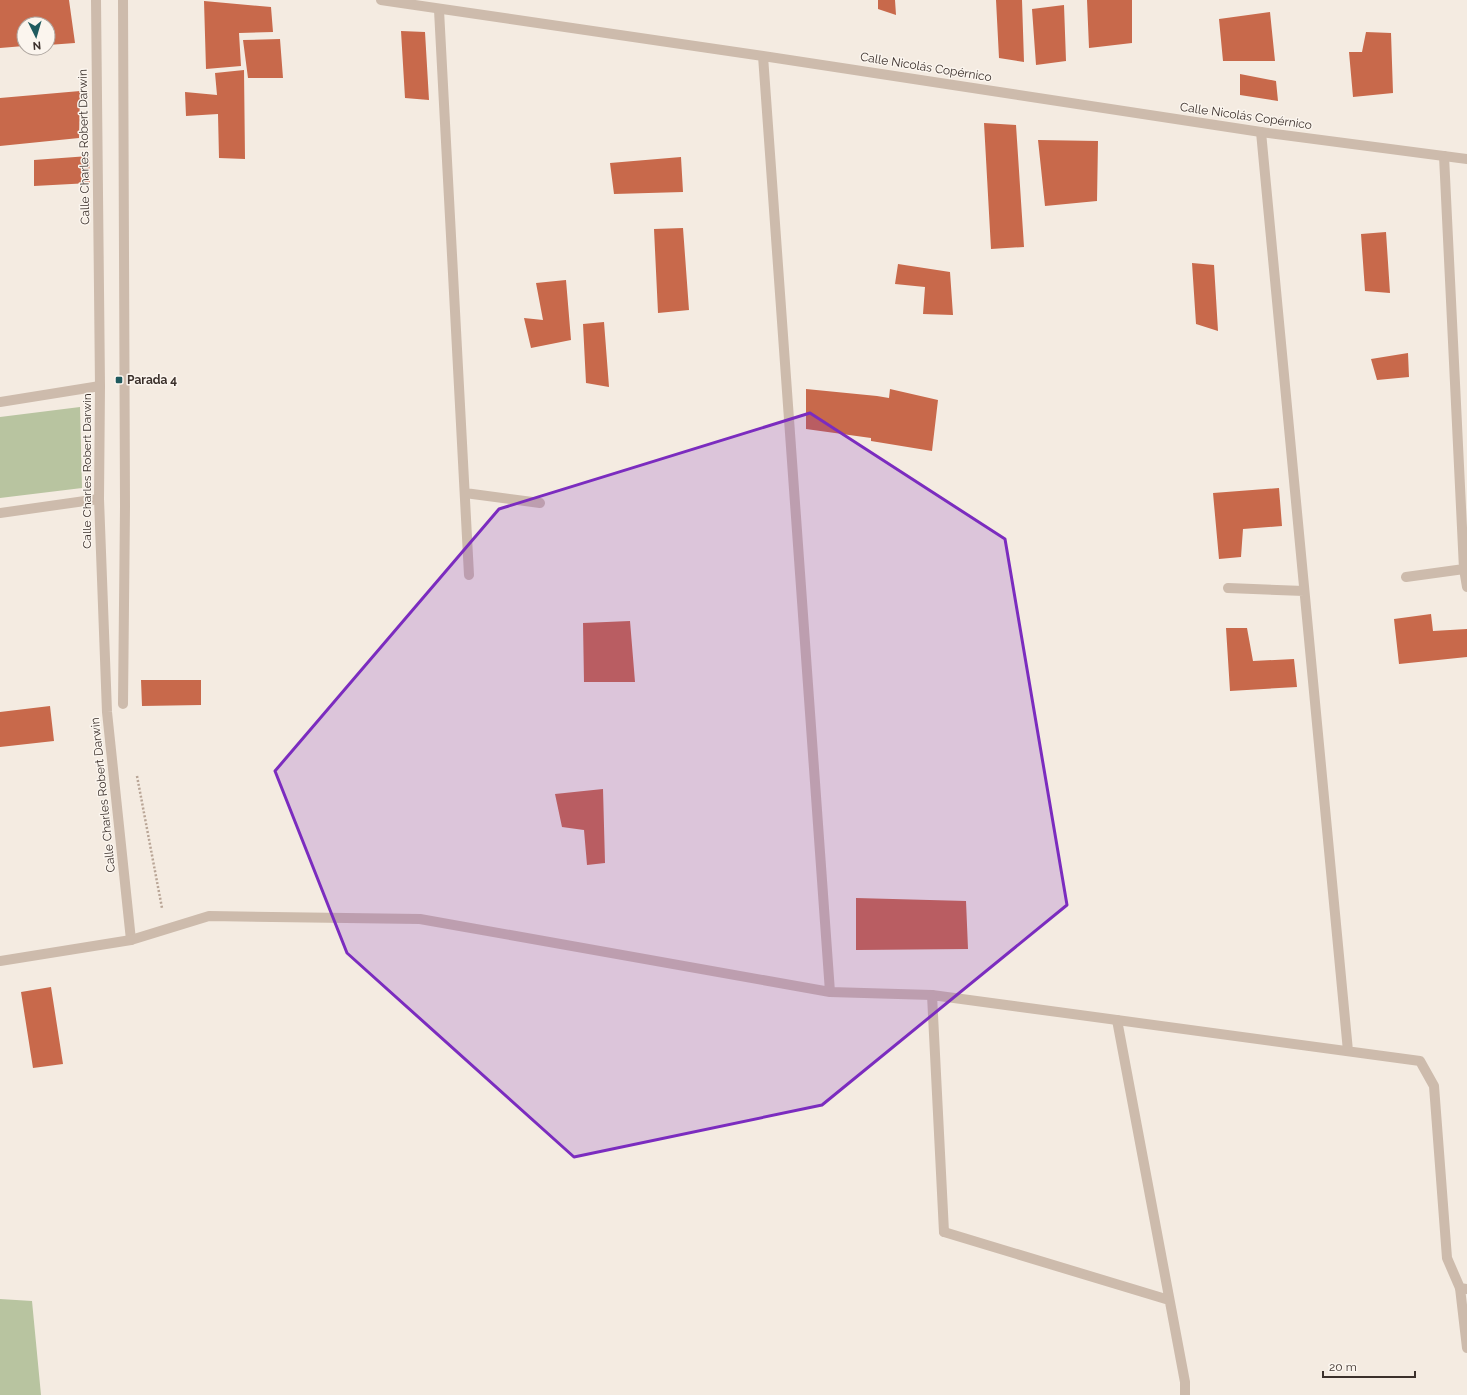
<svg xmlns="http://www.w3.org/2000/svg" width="1467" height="1395" font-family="Raleway,sans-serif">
	<rect width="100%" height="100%" fill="#f4ebe1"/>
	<path fill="#b8c4a0" d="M80,407L82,488L0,498V417Z
		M0,1299L32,1301L41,1395H0Z"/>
	<path fill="#c8694b" d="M0,0H69L75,43L48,45V24H24V46L0,48Z
		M878,0H895L896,15L878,9Z
		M996,0H1022L1024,62L999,58Z
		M1087,0H1132V43L1089,48Z
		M204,1L271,7L273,32L239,33L241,66L206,69Z
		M1064,5L1066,61L1036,65L1032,9Z
		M1270,12L1275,61H1223L1219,19Z
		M401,31L425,32L429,100L405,98Z
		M1366,32L1391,33L1393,93L1353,97L1349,52H1362Z
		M280,39L283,78H248L243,40Z
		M244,70L245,159L219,158L218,114L186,116L185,92L217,95L215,73Z
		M1240,74L1276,81L1278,101L1240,95Z
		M80,91L79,138L0,146V98Z
		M984,123L1016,125L1024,247L991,249Z
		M1038,140L1098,141L1097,201L1045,206Z
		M89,156L90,183L34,186V160Z
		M681,157L683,192L614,194L610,163Z
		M683,228L689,310L658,313L654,229Z
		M1386,232L1390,293L1365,291L1361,234Z
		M1192,263L1214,265L1218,331L1196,324Z
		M898,264L950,272L953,315L923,314L925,287L895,284Z
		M566,280L571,340L531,348L524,318L543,320L536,283Z
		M604,322L609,387L586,383L583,324Z
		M1408,353L1409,377L1377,380L1371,359Z
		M806,389L877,396L889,398L890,389L938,400L932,451L871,441V438L806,429Z
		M1279,488L1282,526L1243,529L1241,557L1219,559L1213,493Z
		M1431,614L1433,631L1467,629V657L1399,664L1394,619Z
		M630,621L635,682H584L583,623Z
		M1226,628H1247L1253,661L1294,659L1297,687L1230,691Z
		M141,680H201V705L142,706Z
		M50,706L54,741L0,747V712Z
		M603,789L605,863L587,865L584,830L562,827L555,794Z
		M856,898L966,901L968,949L856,950Z
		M51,987L63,1064L33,1068L21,992Z"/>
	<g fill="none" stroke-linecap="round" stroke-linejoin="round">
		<path stroke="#b9a596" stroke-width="2.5" stroke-dasharray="2 2" stroke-linecap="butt" d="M137,776L162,908"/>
		<path stroke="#cdbbac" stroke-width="10" d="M96,0L100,386L99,499L107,712L131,940
			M439,10L469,575
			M1261,132L1348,1051
			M1444,156L1464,569L1467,587
			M465,493L540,503
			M1406,577L1464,569
			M1228,588L1304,591
			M123,704L125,506L123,0
			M944,1232L932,995L1420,1061L1434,1086L1447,1258L1460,1288L1467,1289"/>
		<path stroke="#cdbbac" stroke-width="10" d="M381,0L763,56L1261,132L1467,159
			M763,56L830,992
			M0,402L100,386
			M0,513L99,499
			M0,961L131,940L209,916L420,919L830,992L932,995
			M1117,1020L1185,1382V1395
			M944,1232L1169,1300
			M1460,1288L1467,1348"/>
	</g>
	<path fill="#7b2cbf" fill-opacity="0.2" stroke="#7b2cbf" stroke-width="3" stroke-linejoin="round" d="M810,413L1005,539L1067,905L822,1105L574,1157L347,953L275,771L499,509Z"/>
	<rect fill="#1f5a5e" stroke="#fbf5ee" stroke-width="1.5" x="115" y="376" width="8" height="8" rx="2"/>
	<g text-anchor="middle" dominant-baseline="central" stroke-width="3" stroke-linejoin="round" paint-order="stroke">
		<g font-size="12" fill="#3b302b" stroke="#fbf5ee">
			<text transform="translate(926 67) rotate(9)">Calle Nicolás Copérnico</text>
			<text transform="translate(1246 116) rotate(8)">Calle Nicolás Copérnico</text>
			<text transform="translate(84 147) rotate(-91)">Calle Charles Robert Darwin</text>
			<text transform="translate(87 471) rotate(-90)">Calle Charles Robert Darwin</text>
			<text transform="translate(103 795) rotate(-96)">Calle Charles Robert Darwin</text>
		</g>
		<g font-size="12" font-weight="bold" fill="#3b302b" stroke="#fbf5ee" text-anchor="start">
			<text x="127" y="380">Parada 4</text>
		</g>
	</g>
	<g transform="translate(36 36) rotate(175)"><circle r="19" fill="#fbf5ee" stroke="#aea6a0"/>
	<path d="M0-3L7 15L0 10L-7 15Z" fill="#1f5a5e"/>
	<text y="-6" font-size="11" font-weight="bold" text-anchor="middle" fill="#3b302b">N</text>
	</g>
	<path d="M1323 1371v6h92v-6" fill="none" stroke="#3b302b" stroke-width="2"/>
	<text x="1329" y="1371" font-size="12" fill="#3b302b" stroke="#fbf5ee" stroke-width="3" paint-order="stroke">20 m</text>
</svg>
